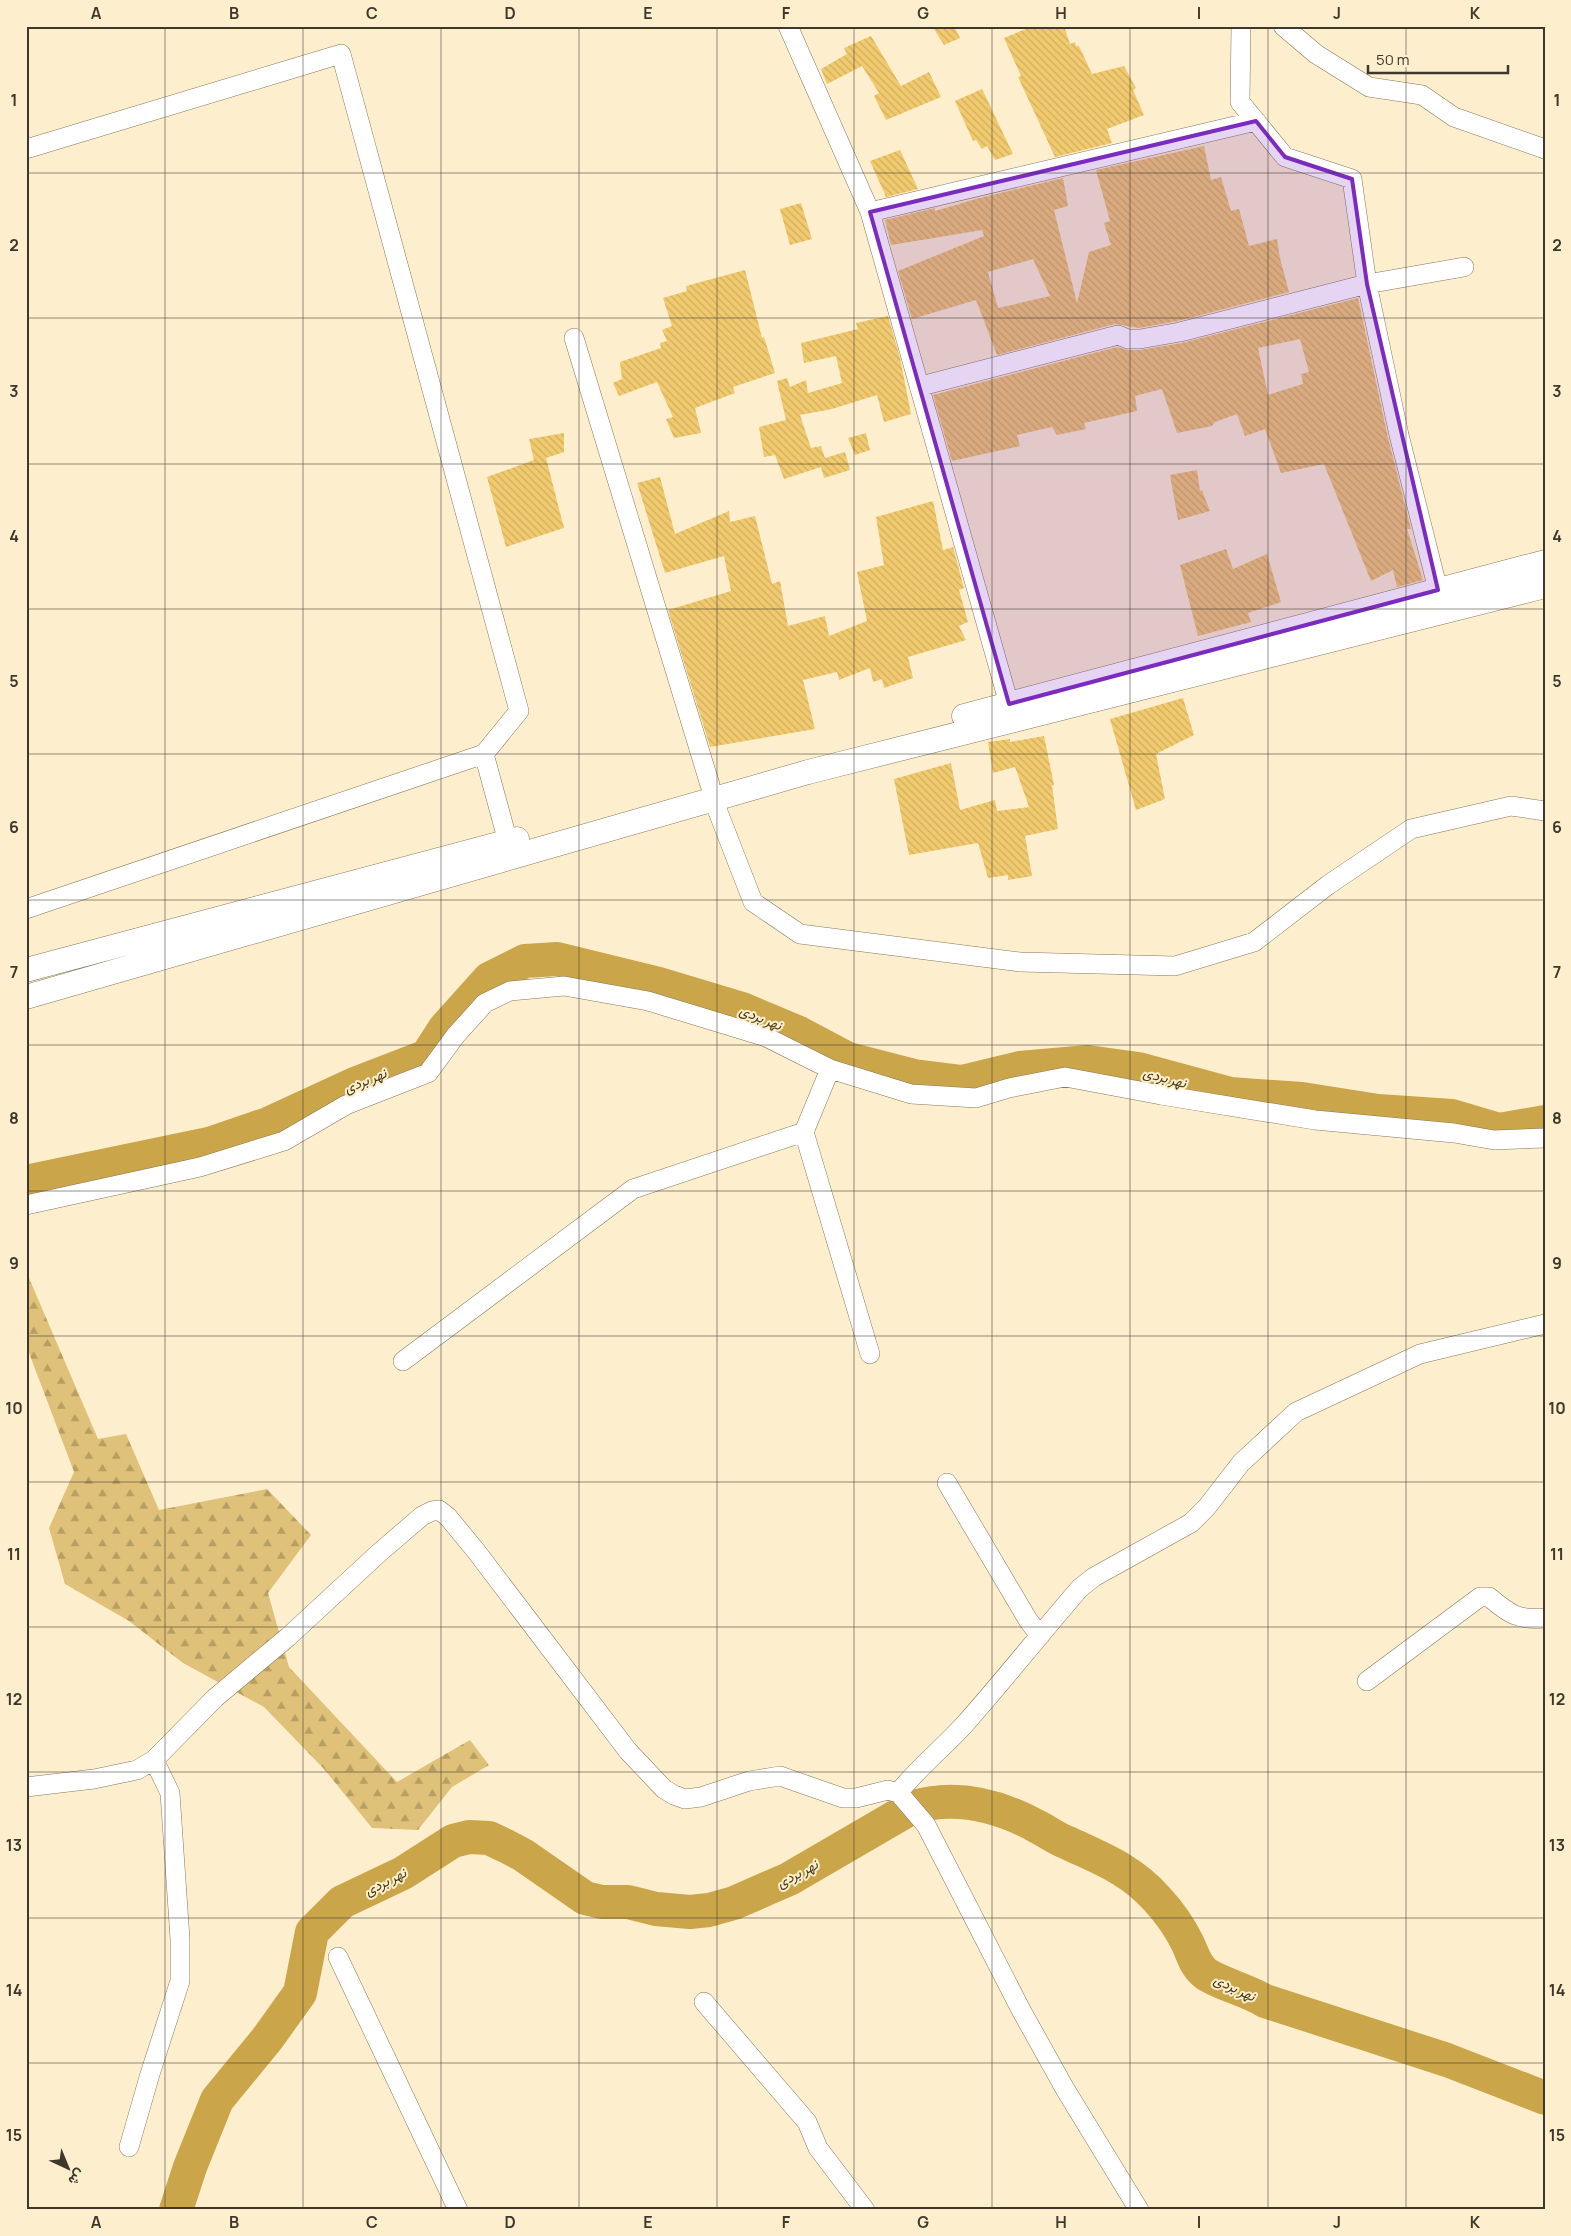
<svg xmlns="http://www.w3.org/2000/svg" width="1571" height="2236" font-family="Manrope,Vazirmatn,sans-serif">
	<defs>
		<pattern id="forest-firs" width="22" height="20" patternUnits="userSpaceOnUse" patternTransform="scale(1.25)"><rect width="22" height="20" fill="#e0c179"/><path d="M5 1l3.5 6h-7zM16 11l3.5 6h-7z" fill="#b79e63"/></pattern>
		<pattern id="building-back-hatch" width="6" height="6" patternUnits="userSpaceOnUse" patternTransform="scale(1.25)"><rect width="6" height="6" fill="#f1ca6f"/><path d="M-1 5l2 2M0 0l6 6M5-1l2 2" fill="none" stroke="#d0ae60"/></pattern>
	</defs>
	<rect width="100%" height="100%" fill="#fdefce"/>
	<path fill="url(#forest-firs)" d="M26,1271L98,1439L126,1434L159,1510L267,1489L311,1535L268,1593L289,1667L397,1782L470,1740L489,1765L452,1787L418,1830L372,1828L324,1769L264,1707L183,1663L129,1621L65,1584L49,1528L74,1472L26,1345Z"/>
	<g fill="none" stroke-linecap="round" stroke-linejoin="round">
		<path stroke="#cba549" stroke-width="34" d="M26,1182L209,1144L268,1124L357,1083L427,1056L445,1028L489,979L525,961L557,959L659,984L742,1009L799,1033L848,1059L914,1076L962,1082L1020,1068L1088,1062L1138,1069L1230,1094L1302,1099L1378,1111L1452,1116L1499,1130L1545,1122
			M176,2210L190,2167L217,2100L267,2039L300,1993L312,1932L342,1902L403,1873L453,1841L469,1837L489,1838L506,1846L523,1855L585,1898L602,1902H628L656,1909L690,1912L709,1910L734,1903L789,1879L911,1808C955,1794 998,1805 1038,1827C1048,1832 1057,1839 1068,1843C1102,1859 1130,1869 1157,1899C1169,1912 1179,1926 1187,1942C1193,1954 1195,1966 1206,1974C1221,1984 1247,1990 1265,2001L1447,2060L1545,2098"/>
	</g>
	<path fill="url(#building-back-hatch)" fill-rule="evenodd" d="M932,26H954L960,38L944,45Z
		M1033,26H1064L1070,44L1075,42L1076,46H1079L1092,74L1124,66L1136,88L1133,90L1144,115L1107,129L1112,143L1055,157L1018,77L1021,76L1004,38Z
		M871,36L901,86L929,72L941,97L886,120L874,96L879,93L862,66L827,84L821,69L847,54L844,48Z
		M982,89L1013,154L995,160L987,146L982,149L976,140L973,141L955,101Z
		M1204,146L1211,180L1221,177L1231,211L1239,209L1249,246L1277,239L1280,258L1289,292L1178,321L1139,328L1115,324L997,355L976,300L912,319L898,271L984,236L982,230L891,245L885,220L935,208V211L976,199L1063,178L1068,206L1054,210L1077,303L1089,252L1111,245L1104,223L1110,221L1096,170ZM1033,259L1050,296L998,308L988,272Z
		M900,150L918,189L886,197L870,161Z
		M801,203L812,239L790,245L780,209Z
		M745,270L762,338L764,337L775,373L733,387L735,393L695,408L701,433L674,438L666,419L673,417L657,382L619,396L613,383L622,379L620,362L661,348L660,343L667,341L662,330L672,326L663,298L687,291L686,286Z
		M1358,298L1388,438L1411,529H1407L1423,580L1397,587L1393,570L1371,581L1324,464L1281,473L1265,429L1245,436L1237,414L1215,422L1212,426L1177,433L1162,389L1135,396L1137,411L1084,423L1086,429L1057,435L1052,427L1017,435L1020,446L952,461L933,395L1117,347L1128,350H1140L1182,343ZM1300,339L1309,372L1301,374L1303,384L1268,395L1258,348Z
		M888,316L900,358L911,414L884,422L877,395L832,409L800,415L811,448L821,446L825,458L845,452L850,470L824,478L821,467L784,479L775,455L764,457L759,427L786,420L777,381L787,378L790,387L806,380L808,393L842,383L836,356L804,363L801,343L858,329L856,323Z
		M564,433V452L546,458L564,528L506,547L487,477L534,460L529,439Z
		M866,433L870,450L855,455L848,438Z
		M1197,470L1200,491L1202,490L1210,511L1178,520L1170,475Z
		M660,477L675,534L729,511L730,522L755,516L772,584L780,581L788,626L825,616L829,636L867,621L857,572L884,565L876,517L933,501L943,550L953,547L964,588L959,590L968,622L959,626L966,640L908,657L913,678L884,688L882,679L873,682L870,668L839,680L837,672L803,680L815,729L710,747L668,610L731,591L724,556L665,573L637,483Z
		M1226,549L1233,569L1267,554L1281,602L1248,613L1251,622L1198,636L1180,565Z
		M1183,698L1194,735L1156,754L1165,799L1136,810L1110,719Z
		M1044,736L1054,785L1052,786L1058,829L1025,836L1032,876L1008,880V875L988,878L978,843L909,855L894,779L951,763L960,810L995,800L997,811L1029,807L1015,767L993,773L988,742L1010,739V742Z"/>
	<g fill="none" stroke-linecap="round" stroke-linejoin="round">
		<g stroke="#85785a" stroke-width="20">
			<path id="minor" d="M788,26L870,212L1009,704
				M1241,26L1240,102L1285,157L1352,179L1367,284L1399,435L1438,590
				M1283,26L1316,54L1369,87L1422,95L1454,117L1545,149
				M26,149L341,54L519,711L484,754L26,909
				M870,212L1256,121
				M574,338L710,785
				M921,386L1118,335L1128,339H1140L1180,332L1367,284L1464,267
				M484,754L508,842
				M713,799L753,902L800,934L1020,962L1175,966L1254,942L1328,885L1411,829L1511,806L1545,811
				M804,1132L870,1354
				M26,1205L200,1167L284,1141L346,1105L428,1073L456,1035L485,1003L510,991L564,986L648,1001L766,1037L830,1069L911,1094L976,1098L1009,1088L1065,1077L1161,1095L1315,1120L1454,1133L1494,1140L1545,1138
				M403,1361L633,1189L804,1132L830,1069
				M947,1483L1028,1620L1040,1636
				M1367,1681L1480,1597H1489C1508,1613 1518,1621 1545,1618
				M26,1787L94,1779L137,1770L154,1760L215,1698L288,1637L380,1552L422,1516L432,1511L439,1510L448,1517L476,1551L628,1751L664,1789L674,1795L685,1799L701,1797L749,1781L780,1776L843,1798H856L888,1790L898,1793L903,1798L926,1825L1021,2010L1065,2089L1139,2210
				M898,1793C918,1768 943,1748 964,1725C1004,1680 1041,1633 1080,1588L1094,1577L1191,1523L1207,1507L1241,1463L1296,1412L1420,1354L1545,1324
				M338,1957L458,2210
				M704,2002L807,2122L818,2148L865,2210
				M129,2147L150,2074L180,1981V1939L170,1793L154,1760"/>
		</g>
		<g stroke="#85785a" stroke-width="25">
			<path id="major" d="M964,716L1545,562
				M26,970L517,839
				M26,997L808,772L1545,586"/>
		</g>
		<use href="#minor" stroke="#fff" stroke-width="19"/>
		<use href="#major" stroke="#fff" stroke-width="24"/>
	</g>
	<path fill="#7b2cbf" fill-opacity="0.2" stroke="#7b2cbf" stroke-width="4" stroke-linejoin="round" d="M1256,121L1285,157L1352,179L1367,284L1438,590L1009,704L870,212Z"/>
	<path fill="none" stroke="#3d382b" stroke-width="1" stroke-opacity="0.55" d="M165,26V2210M303,26V2210M441,26V2210M579,26V2210M717,26V2210M854,26V2210M992,26V2210M1130,26V2210M1268,26V2210M1406,26V2210M26,173H1545M26,318H1545M26,464H1545M26,609H1545M26,754H1545M26,900H1545M26,1045H1545M26,1191H1545M26,1336H1545M26,1482H1545M26,1627H1545M26,1772H1545M26,1918H1545M26,2063H1545"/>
	<g text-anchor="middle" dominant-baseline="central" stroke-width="4" stroke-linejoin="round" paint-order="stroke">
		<g font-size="14" font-style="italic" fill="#493912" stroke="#fdefce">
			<text transform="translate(761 1017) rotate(22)">نهر بردى</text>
			<text transform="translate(1165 1077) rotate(15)">نهر بردى</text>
			<text transform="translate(365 1080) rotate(-22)">نهر بردى</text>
			<text transform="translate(797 1873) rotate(-28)">نهر بردى</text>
			<text transform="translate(385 1881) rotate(-27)">نهر بردى</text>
			<text transform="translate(1235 1987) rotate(25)">نهر بردى</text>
		</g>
	</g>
	<rect width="1571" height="2236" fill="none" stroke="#fdefce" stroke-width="55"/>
	<g transform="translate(68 2168) rotate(136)" stroke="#fdefce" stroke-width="4" paint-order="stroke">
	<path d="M0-4L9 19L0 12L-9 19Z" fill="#3d382b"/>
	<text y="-8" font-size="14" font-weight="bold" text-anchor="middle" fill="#3d382b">ش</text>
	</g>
	<path d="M1368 65v8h140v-8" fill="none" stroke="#3d382b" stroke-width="2.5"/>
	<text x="1376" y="65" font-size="15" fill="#3d382b" stroke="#fdefce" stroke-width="4" paint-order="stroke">50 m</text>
	<rect x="28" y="28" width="1516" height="2180" fill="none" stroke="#3d382b" stroke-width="2"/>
	<g font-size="16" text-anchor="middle" font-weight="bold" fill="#3d382b">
		<text x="96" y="19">A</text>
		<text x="234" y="19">B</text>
		<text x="372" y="19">C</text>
		<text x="510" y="19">D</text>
		<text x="648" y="19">E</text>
		<text x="786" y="19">F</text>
		<text x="923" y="19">G</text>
		<text x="1061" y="19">H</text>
		<text x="1199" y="19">I</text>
		<text x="1337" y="19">J</text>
		<text x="1475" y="19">K</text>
		<text x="14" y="106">1</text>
		<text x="1557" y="106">1</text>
		<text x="14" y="251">2</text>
		<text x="1557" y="251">2</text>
		<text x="14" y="397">3</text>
		<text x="1557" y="397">3</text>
		<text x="14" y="542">4</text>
		<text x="1557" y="542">4</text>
		<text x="14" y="687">5</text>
		<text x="1557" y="687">5</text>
		<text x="14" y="833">6</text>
		<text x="1557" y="833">6</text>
		<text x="14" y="978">7</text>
		<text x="1557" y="978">7</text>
		<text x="14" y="1124">8</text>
		<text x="1557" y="1124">8</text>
		<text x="14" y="1269">9</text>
		<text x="1557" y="1269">9</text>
		<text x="14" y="1414">10</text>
		<text x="1557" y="1414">10</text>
		<text x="14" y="1560">11</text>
		<text x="1557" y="1560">11</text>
		<text x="14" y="1705">12</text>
		<text x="1557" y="1705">12</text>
		<text x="14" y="1851">13</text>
		<text x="1557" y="1851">13</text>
		<text x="14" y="1996">14</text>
		<text x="1557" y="1996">14</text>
		<text x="14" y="2141">15</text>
		<text x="1557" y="2141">15</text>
		<text x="96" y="2228">A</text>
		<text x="234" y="2228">B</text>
		<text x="372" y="2228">C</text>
		<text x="510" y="2228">D</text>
		<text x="648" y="2228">E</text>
		<text x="786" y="2228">F</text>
		<text x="923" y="2228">G</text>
		<text x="1061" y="2228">H</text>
		<text x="1199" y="2228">I</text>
		<text x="1337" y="2228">J</text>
		<text x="1475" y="2228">K</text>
	</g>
</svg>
